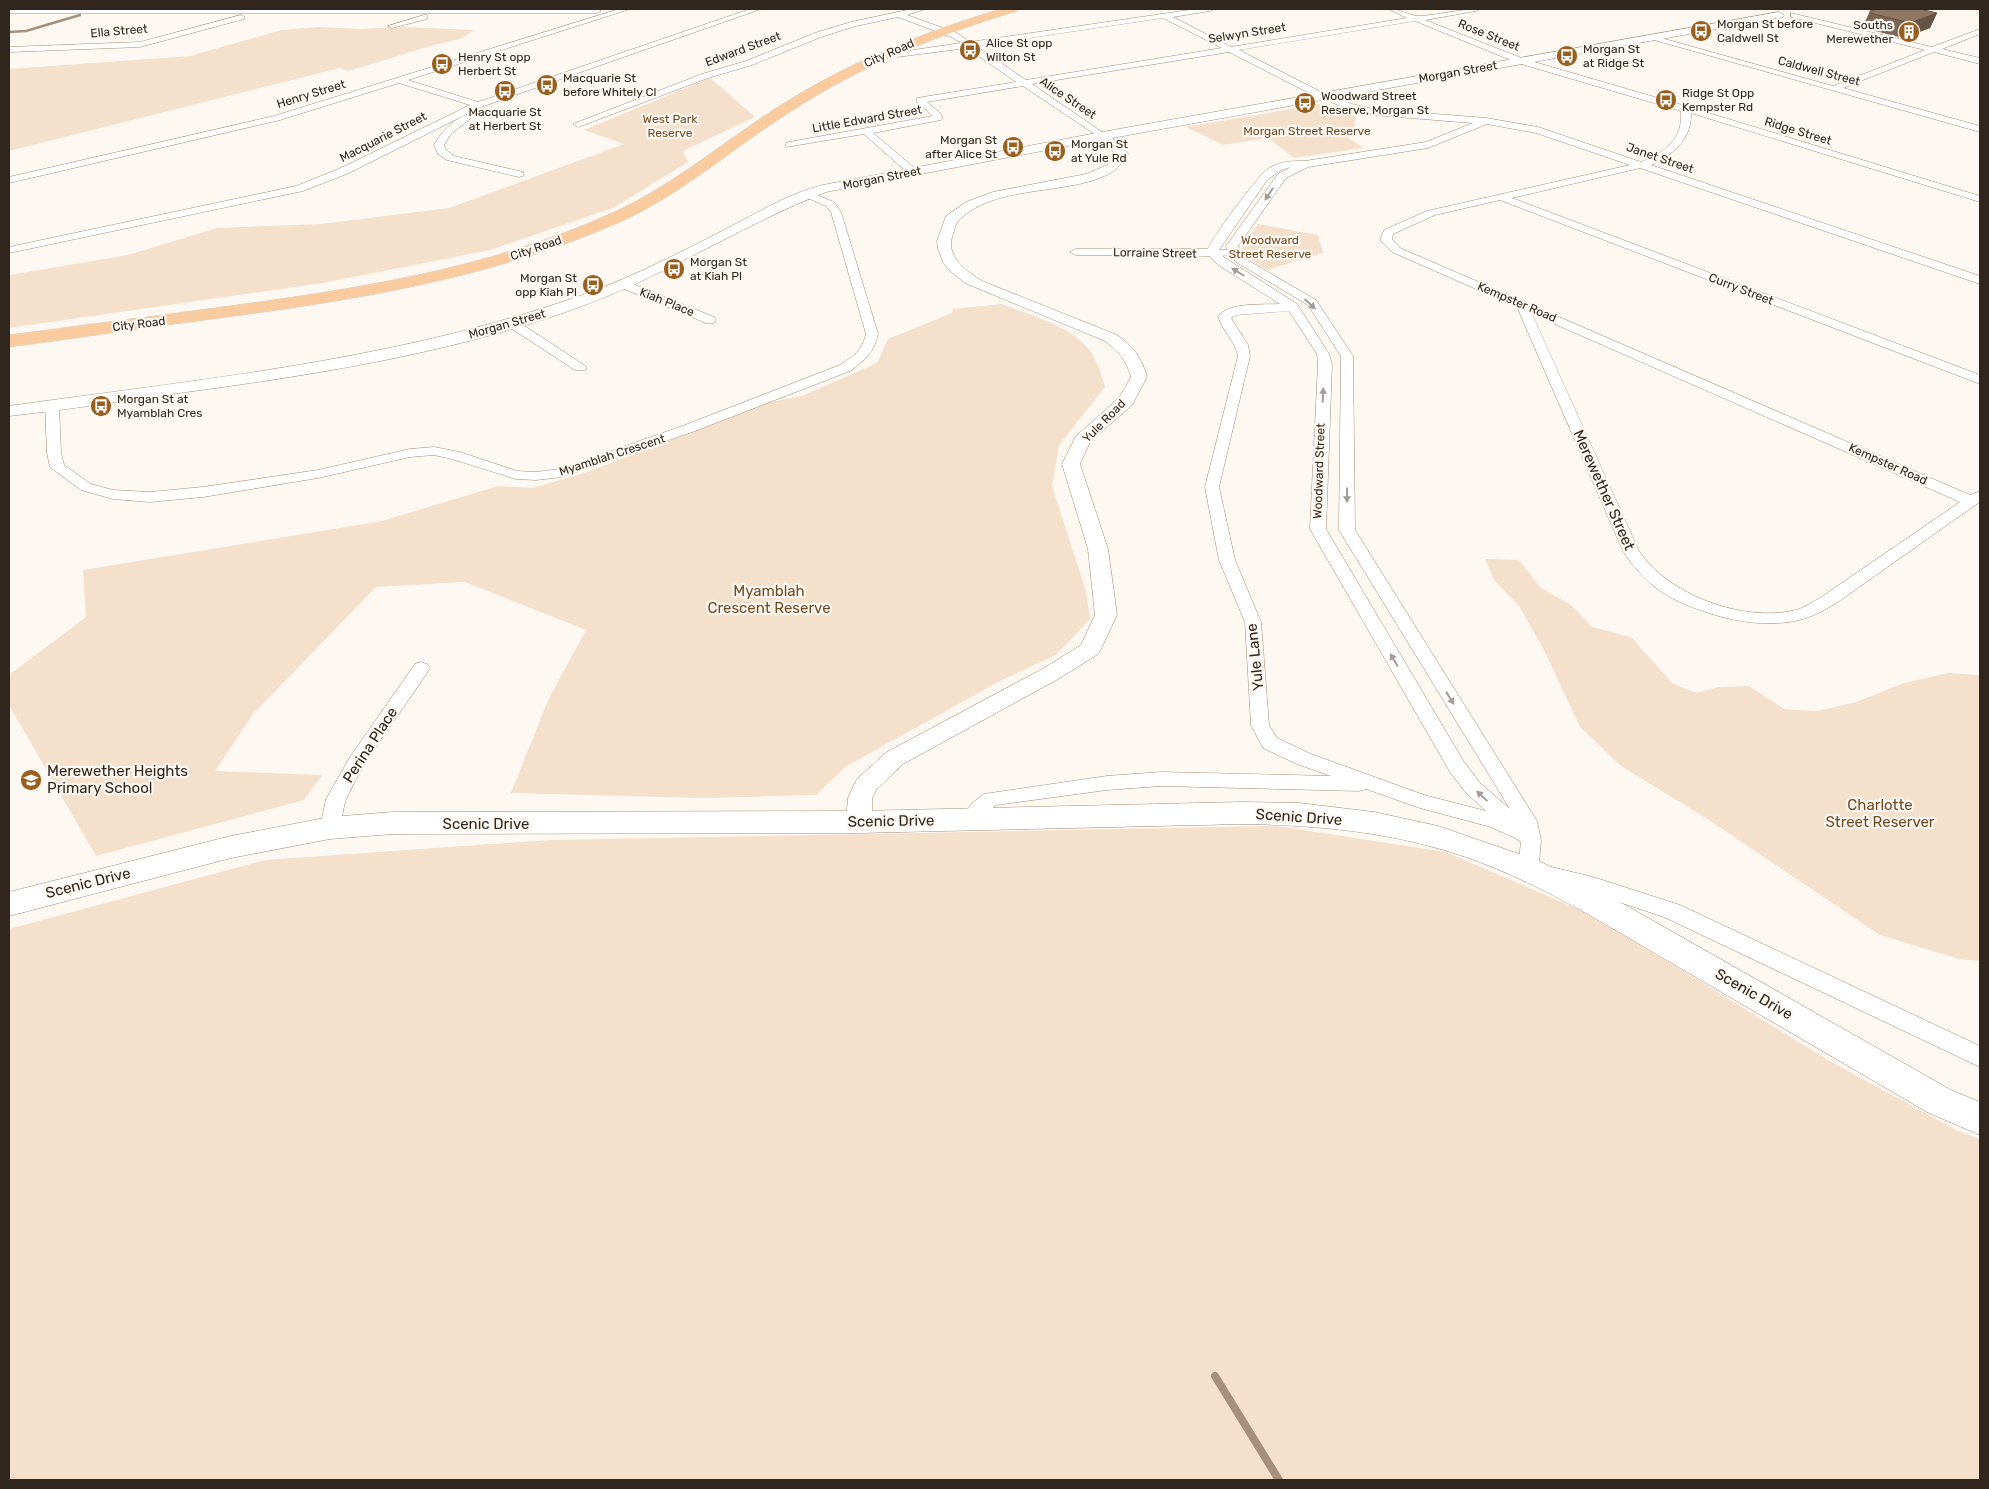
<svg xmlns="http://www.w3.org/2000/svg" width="1989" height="1489" font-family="Rubik,sans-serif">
	<rect width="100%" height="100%" fill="#fef8f3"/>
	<path fill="#f5e0cc" d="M319,27L362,29L401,27L475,30L460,39L434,45L348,71L340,68L9,151V69L190,56L282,30Z
		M710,78L755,117L683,151L688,162L613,208L490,250L323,283L9,328V275L128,255L217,228L321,224L449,208L624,144L584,130Z
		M1325,103L1349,115L1355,116L1354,133H1341L1364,148L1294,158L1268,138L1223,145L1186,127Z
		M1258,224L1318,235L1323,253L1267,270L1244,256L1241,248Z
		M1002,304C1028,315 1065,324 1085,345C1096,356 1101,373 1105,387L1059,445L1052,486L1086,591L1090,619L1056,655L1000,681L845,767L816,795L704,798L511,793L549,698L586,630L465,582L376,587L253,714L215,771L322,775L304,800L96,856L9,705V675L86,617L83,570L382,521L498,486L533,488L587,472L771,402L802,396L877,363L888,339L952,313L953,309Z
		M1485,559L1519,560L1541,588L1571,605L1592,627L1631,637L1673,684L1697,693L1719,687L1749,686L1784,709L1818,711L1856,702L1904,683L1948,673L1980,675V961L1959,959L1880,935L1709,820L1621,766L1580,727L1544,650L1519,606L1494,580Z
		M1277,826L1446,852L1592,915L1828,1060L1958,1131L1980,1139V1480H9V929L265,860L550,840Z"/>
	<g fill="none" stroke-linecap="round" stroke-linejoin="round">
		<path stroke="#a6907c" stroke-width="2.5" d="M9,32L26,31L80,15"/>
		<path stroke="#a6907c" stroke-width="8" d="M1215,1376L1279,1480"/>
		<g stroke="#a58c75" stroke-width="1">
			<path id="minor" d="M9,9H597L601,11L597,13H9Z
				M619,9H630L408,80L478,102L750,9H761L481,107L349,173L303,191L9,253V247L296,186L341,168L470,105L399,83L280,120L9,183V177L274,116Z
				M912,9H925L907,15L957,33L970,42L1196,9H1214L1210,11L1173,17L1231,47L1407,18L1388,9C1400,9 1410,16 1419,16C1440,15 1459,9 1480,9L1476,11L1425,20L1524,59L1689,107L1980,196V202L1691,113C1692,140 1672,155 1651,165L1980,276V284L1640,168L1512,198L1980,375V384L1500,200L1435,215L1393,234L1392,239L1400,248L1970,495L1980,491V502C1945,526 1910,551 1875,576C1852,591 1830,611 1803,619C1772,628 1733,622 1703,611C1666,599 1644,583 1623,551L1517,307L1392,252L1380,240L1384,230L1427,211L1630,165L1536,133L1487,124L1428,148L1308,167L1286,178L1238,246L1244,258L1316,300L1353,356L1355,530L1537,821L1541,840L1539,864L1593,877L1680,905L1980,1046V1067L1664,917L1592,893L1521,875L1518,869L1521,842C1512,835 1502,833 1491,827L1420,808L1366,789L1359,791L1161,786L1107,790L996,805L986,814L980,824L973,826L966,824L963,819L971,804L984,794L1107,776L1161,772L1331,776L1297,764L1263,748L1251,725L1245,622L1219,560L1205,487L1238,356C1235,340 1222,331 1218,316C1230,302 1262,305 1280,304L1217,264L1210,256L1076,255L1070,252L1076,249H1208C1211,239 1258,175 1268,169C1279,161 1292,161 1305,161L1426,142L1473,123L1373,115L1346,108L1313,95L1229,52L1032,84L1105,134L1107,136L1102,139L1023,86L927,102L940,113L943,118L941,120L873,133L917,170L918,172L917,174H909L864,134L786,147V143L789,142L933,116L917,102V98L1016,82L967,48L897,57L896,55L900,52L961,43L951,37L898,17L856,26L821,37L752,65L708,78L581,126L578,127L573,124L702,74L746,61L815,33L851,22ZM1163,18L1222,48L1026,80L976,46ZM1415,21L1518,63L1681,111C1683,139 1666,152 1641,162L1538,127L1486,118L1373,109L1352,104L1319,91L1239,50ZM1291,167L1278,174L1226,246L1227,250H1219L1267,180L1281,170ZM1230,255L1236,262L1308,305L1341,356L1339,530L1510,809L1480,783L1464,762L1326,529L1332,364L1329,354L1297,304L1222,256ZM1289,311L1317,354L1318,364L1310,529L1450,772L1466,793L1486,811L1424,795L1311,754L1277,738L1269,725L1261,622L1235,560L1219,487L1250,356L1248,345L1231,318L1237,315ZM1532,314L1960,502L1820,598C1812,602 1804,608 1796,610C1744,623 1668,595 1639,551Z
				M1791,13L1932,47L1980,29V34L1942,49L1980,58V64L1934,52L1843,88L1980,126V132L1647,38L1654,36L1833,86L1925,50L1791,17Z
				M241,15L245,17L244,19L140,47L9,52V47L140,42Z
				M424,15H427V19L392,28L388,26Z
				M466,115L471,118L451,134L444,145L446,150L454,156L523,172L524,174L523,176L519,177L447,160L438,154L434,145C440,133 453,120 466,115Z
				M807,191L834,202L841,212L878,334C874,353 865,360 850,371L695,431L562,477L536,480L516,479L452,459L434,455L410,457L318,478L203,497L150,502L113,499L81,490L50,467L47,453L45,405L52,401L59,405L61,453L64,465L91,484L113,490L150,492L203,487L318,470L410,449L434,447L460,452L517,471L536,472L560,469L685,425L840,365C855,355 861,352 866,334L831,212L826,206L803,196L802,194L803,192Z
				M623,280L714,317L716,320L714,323H706L619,287L617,284L619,281Z
				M513,320L517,321L587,367L585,370H575L509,327L507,324Z
				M421,662L427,664L430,668C403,711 369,750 347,797C342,808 343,822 337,833L330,836L323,833L320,828L326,799L350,757L415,664Z"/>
		</g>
		<g stroke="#a58c75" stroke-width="1">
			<path id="tertiary" d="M1779,12L1784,15L1783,17L1112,138L1121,144L1128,154C1118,169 1113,173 1097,179C1055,194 992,187 959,220C955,224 954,232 952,237C946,258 968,272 982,281L1117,335C1133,346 1142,358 1147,377L1132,405L1090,442L1080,464L1108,549L1117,615L1101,649L1098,654L1060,678L903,764L876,790L872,798V822L868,829L859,831L850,829L846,822L848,798L854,785L857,779L887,752L1044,668L1081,645L1095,615L1088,549L1062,464L1076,436L1119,398L1131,377C1126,360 1119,351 1105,341L965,283L949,270L943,262L938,249L937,241L946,216L966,202L993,192L1086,174L1107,165L1116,154L1100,140L826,192C741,225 664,277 577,308C449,354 313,375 179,393C122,401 66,410 9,416V406C195,380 383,362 562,302C619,284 673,256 726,229C757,213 789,193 823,185L1102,132Z"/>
		</g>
		<g stroke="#a58c75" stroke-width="1">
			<path id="secondary" d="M1242,802L1299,803L1374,812L1438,826L1539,861L1627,906L1951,1090L1980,1102V1135L1927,1112C1843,1063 1759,1014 1675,965C1598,920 1520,870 1433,847C1371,830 1307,825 1242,824L859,833L393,834L330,839L231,858L9,916V892L231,836L330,817L393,812L859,811Z"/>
		</g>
		<g stroke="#d6d4d2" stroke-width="1">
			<path id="trunk" d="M1001,9H1019L1017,11C937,35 860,66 790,112C734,147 683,193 622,221C487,281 342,302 197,321C134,329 71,339 9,347V335C78,326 146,317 215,308C350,290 487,270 612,213C672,186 723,142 778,107C847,63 923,32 1001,9Z"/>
		</g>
		<use href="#minor" fill="#fff" fill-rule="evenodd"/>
		<use href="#tertiary" fill="#fff" fill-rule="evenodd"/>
		<use href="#secondary" fill="#fff" fill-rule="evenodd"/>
		<use href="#trunk" fill="#facb9f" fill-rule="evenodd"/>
	</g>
	<path fill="#7c6653" d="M1870,11L1937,13L1930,28L1903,38L1863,28V26Z"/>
	<path fill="#655344" d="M1937,13L1930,28L1903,38L1910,23Z"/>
	<path fill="#907761" stroke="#655344" d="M1878,9H1920L1937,13L1910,23L1870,13V11Z"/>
	<defs><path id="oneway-solid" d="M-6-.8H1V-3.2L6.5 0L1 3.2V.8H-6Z" transform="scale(1.25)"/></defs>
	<g fill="#a29d99">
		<use href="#oneway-solid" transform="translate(1269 194) rotate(124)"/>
		<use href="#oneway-solid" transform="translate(1238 272) rotate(-148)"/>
		<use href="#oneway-solid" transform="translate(1310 304) rotate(42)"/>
		<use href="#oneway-solid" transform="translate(1323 395) rotate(-87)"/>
		<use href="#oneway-solid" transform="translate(1347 495) rotate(90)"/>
		<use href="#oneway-solid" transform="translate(1394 660) rotate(-121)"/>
		<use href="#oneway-solid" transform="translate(1450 698) rotate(58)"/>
		<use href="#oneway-solid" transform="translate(1482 796) rotate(-137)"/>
	</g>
	<defs>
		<g id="bus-disc" transform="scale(1.125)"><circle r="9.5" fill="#995f1e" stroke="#fef8f3"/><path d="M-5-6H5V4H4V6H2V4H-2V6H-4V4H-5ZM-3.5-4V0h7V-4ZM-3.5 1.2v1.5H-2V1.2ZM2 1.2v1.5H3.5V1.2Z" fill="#fff"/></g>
		<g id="building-disc" transform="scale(1.125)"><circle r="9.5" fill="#995f1e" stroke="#fef8f3"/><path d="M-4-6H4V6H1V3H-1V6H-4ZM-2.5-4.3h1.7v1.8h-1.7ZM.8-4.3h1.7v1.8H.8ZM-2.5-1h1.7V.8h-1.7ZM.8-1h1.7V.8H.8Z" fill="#fff"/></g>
		<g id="school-disc" transform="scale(1.125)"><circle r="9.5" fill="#995f1e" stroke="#fef8f3"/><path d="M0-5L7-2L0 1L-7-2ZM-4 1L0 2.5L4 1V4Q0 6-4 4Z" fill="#fff"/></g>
	</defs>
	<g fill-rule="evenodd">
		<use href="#bus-disc" x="1701" y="31"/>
		<use href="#building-disc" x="1909" y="32"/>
		<use href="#bus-disc" x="970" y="50"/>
		<use href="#bus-disc" x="1567" y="56"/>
		<use href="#bus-disc" x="442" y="64"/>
		<use href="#bus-disc" x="547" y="85"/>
		<use href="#bus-disc" x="505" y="91"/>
		<use href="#bus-disc" x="1666" y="100"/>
		<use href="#bus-disc" x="1305" y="103"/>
		<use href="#bus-disc" x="1013" y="147"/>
		<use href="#bus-disc" x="1055" y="151"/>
		<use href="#bus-disc" x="674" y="269"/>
		<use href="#bus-disc" x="593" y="285"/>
		<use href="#bus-disc" x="101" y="406"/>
		<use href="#school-disc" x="31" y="780"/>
	</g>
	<g text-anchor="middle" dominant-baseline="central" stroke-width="4.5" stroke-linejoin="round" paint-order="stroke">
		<g font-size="12" fill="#30261d" stroke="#fef8f3" text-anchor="start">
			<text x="1717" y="24">Morgan St before<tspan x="1717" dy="14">Caldwell St</tspan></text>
			<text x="1893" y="25" text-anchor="end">Souths<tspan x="1893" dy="14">Merewether</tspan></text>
			<text x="986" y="43">Alice St opp<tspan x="986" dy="14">Wilton St</tspan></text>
			<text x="1583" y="49">Morgan St<tspan x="1583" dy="14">at Ridge St</tspan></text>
			<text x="458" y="57">Henry St opp<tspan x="458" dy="14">Herbert St</tspan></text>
			<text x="563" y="78">Macquarie St<tspan x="563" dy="14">before Whitely Cl</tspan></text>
			<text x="1682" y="93">Ridge St Opp<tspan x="1682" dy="14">Kempster Rd</tspan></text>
			<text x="1321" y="96">Woodward Street<tspan x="1321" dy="14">Reserve, Morgan St</tspan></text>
			<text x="505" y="112" text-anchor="middle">Macquarie St<tspan x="505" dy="14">at Herbert St</tspan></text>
			<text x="997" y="140" text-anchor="end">Morgan St<tspan x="997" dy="14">after Alice St</tspan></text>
			<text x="1071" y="144">Morgan St<tspan x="1071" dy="14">at Yule Rd</tspan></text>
			<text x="690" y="262">Morgan St<tspan x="690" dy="14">at Kiah Pl</tspan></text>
			<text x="577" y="278" text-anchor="end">Morgan St<tspan x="577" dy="14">opp Kiah Pl</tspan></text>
			<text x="117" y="399">Morgan St at<tspan x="117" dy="14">Myamblah Cres</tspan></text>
		</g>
		<g font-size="12" fill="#30261d" stroke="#fef8f3">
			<text transform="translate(119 31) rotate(-5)">Ella Street</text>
			<text transform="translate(1247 33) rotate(-9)">Selwyn Street</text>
			<text transform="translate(1489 35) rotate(22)">Rose Street</text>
			<text transform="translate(743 49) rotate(-20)">Edward Street</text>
			<text transform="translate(889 53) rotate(-24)">City Road</text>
			<text transform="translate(1819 71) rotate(15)">Caldwell Street</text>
			<text transform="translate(1458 72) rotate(-10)">Morgan Street</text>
			<text transform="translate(311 94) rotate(-17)">Henry Street</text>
			<text transform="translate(1068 98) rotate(34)">Alice Street</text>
			<text transform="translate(867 119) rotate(-10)">Little Edward Street</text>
			<text transform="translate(1798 131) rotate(17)">Ridge Street</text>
			<text transform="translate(383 137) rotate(-27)">Macquarie Street</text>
			<text transform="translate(1660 158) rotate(19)">Janet Street</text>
			<text transform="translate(882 178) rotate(-11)">Morgan Street</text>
			<text transform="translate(536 248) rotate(-19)">City Road</text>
			<text transform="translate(1155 253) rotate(1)">Lorraine Street</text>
			<text transform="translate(1741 289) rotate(21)">Curry Street</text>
			<text transform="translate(667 302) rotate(22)">Kiah Place</text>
			<text transform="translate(1517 302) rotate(23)">Kempster Road</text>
			<text transform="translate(139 324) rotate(-7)">City Road</text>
			<text transform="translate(507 324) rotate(-16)">Morgan Street</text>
			<text transform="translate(1104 421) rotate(-45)">Yule Road</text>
			<text transform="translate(612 455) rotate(-18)">Myamblah Crescent</text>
			<text transform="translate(1888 464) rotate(24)">Kempster Road</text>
			<text transform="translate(1319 471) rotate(-88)">Woodward Street</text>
		</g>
		<g font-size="12" fill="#714b23" stroke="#fef8f3">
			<text x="670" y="119">West Park<tspan x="670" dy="14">Reserve</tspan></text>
			<text x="1307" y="131">Morgan Street Reserve</text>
			<text x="1270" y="240">Woodward<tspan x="1270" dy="14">Street Reserve</tspan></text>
		</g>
		<g font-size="15" fill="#30261d" stroke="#fef8f3">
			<text transform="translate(1604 490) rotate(66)">Merewether Street</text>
			<text transform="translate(1255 657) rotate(-96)">Yule Lane</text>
			<text transform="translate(370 745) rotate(-57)">Perina Place</text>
			<text transform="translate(1299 817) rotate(4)">Scenic Drive</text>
			<text transform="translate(891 821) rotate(-1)">Scenic Drive</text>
			<text x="486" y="824">Scenic Drive</text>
			<text transform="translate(88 883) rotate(-14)">Scenic Drive</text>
			<text transform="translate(1754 994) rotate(30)">Scenic Drive</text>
		</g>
		<g font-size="15" fill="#714b23" stroke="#fef8f3">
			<text x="769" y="591">Myamblah<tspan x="769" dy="17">Crescent Reserve</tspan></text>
			<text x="1880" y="805">Charlotte<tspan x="1880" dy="17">Street Reserver</tspan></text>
		</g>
		<g font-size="15" fill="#30261d" stroke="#fef8f3" text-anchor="start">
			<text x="47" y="771">Merewether Heights<tspan x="47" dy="17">Primary School</tspan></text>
		</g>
	</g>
	<rect width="1989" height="1489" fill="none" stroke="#30261d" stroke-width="20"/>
</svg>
